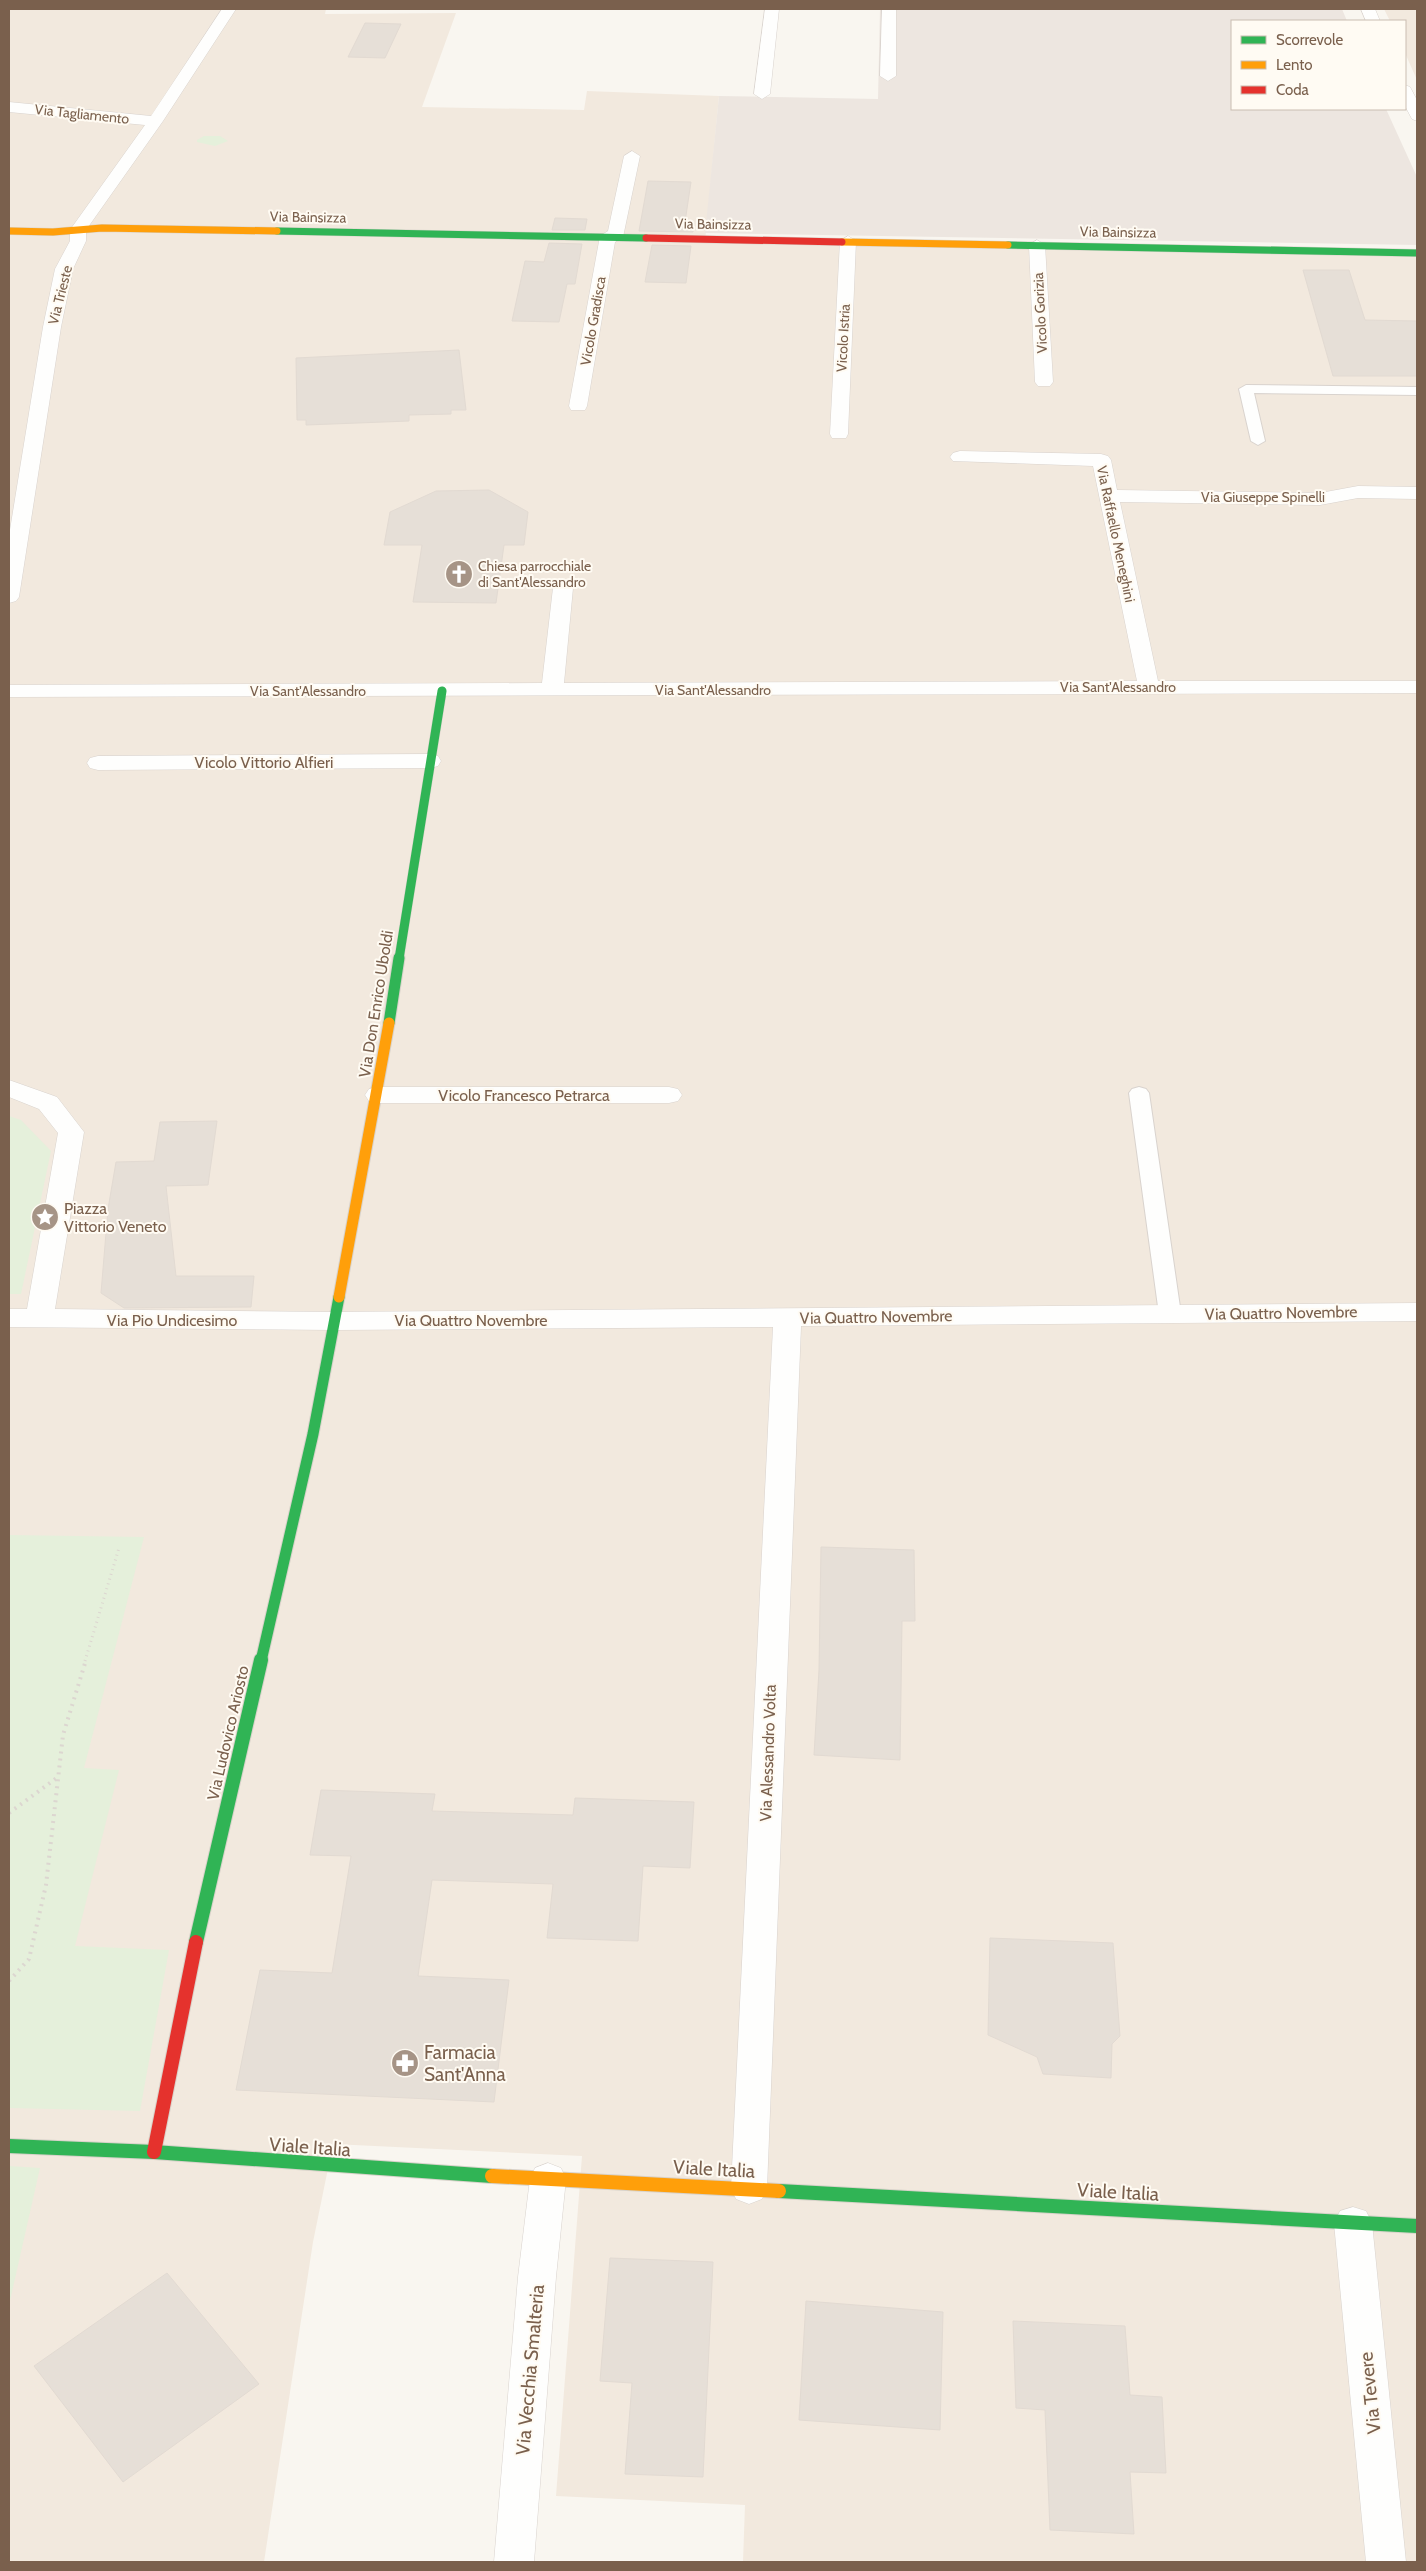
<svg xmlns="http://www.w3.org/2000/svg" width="1426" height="2571" font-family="Cabin,sans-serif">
	<rect width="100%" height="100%" fill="#f9f6f0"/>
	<path fill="#f2e9de" d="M9,9H326L325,14L456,13L422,107L584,110L587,91L719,96L705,242L1417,254V2562H743L745,2505L556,2496L582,2156L333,2144L313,2242L264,2562H9Z
		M1384,9H1417V80L1405,53V21H1390Z"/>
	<path fill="#ede6e0" d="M880,9H1342L1347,21H1232V109H1386L1417,177V245L705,233L719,96L878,99Z"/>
	<path fill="#e5f0db" d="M204,136H220L228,141L215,146L197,142V140Z
		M9,1116L21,1120L51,1151L21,1294H9Z
		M9,1535L144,1537L84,1768L119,1770L75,1946L169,1950L140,2111L9,2108Z
		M9,2166L40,2168L9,2305Z"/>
	<path fill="#e6dfd7" stroke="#e2dad2" d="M365,23L401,24L385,58L348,57Z
		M648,181L691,182L685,222L694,223L693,232L639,231Z
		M555,218L587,219L585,230H552Z
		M549,243L582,244L575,284H567L559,322L512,321L525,261L544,262Z
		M652,245L691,246L686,283L645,282Z
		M1303,270H1349L1365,320L1417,321V376H1333Z
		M459,350L466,410H451V414L409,415V421L306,425V420H297L296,358Z
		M489,490L528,512L524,545H504L496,603L413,602L422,545H384L390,512L436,491Z
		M217,1121L208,1185L166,1186L176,1276H254L251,1307L124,1308L101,1293L108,1209L116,1162L154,1161L160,1122Z
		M821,1547L914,1550L915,1621H902L900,1760L814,1755L819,1670Z
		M321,1790L435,1794L432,1811L573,1815L575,1798L694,1802L690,1868L643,1866L638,1941L547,1938L553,1884L432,1880L418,1976L509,1980L494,2102L236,2090L260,1970L332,1973L351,1856L310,1855Z
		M990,1938L1113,1943L1120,2036L1112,2044L1111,2078L1043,2074L1037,2057L988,2035Z
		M610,2258L713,2262L703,2477L625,2474L632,2383L600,2381Z
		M167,2273L259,2384L123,2482L34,2366Z
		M806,2301L943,2312L940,2430L799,2420Z
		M1013,2321L1125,2326L1130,2395L1162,2397L1166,2473L1130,2472L1134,2534L1050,2530L1045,2410L1016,2408Z"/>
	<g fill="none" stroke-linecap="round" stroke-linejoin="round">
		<g stroke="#d9d3ce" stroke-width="2">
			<path id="lane" d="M1246,385L1417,387V395L1254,393L1265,441L1258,445L1251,441L1239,389Z
				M1139,1087L1146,1089L1149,1093L1181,1314L1178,1319L1170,1321L1162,1319L1159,1314L1129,1093L1132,1089Z"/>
		</g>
		<g stroke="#d9d3ce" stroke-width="1">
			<path id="street" d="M222,9H236L163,121L86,230V241L73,269L61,327L19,597L16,601L9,603V536L43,327L55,269L70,241V230L145,125L9,112V102L151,116Z
				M765,9H779L770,94L762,99L754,94Z
				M882,9H896V76L888,81L880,76Z
				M1361,9H1375L1380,21H1366Z
				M1405,85L1410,87L1417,100V121L1412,119L1405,106Z
				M632,151L640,156L623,237L615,242L587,406L585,410H571L569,406L600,236L608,231L624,156Z
				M848,236L856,241L848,434L846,438H832L830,434L840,241Z
				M1037,240L1045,245L1053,382L1050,386H1038L1035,382L1029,245Z
				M960,451L1101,454L1108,456L1111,460L1117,490L1320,493L1358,486L1417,487V499L1358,498L1320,505L1120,502L1158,681H1417V693L9,697V685L542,683L553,588L556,584H570L573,588L564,683L1137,681L1093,466L953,461L950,457L953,453Z
				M430,754L438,756L441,761L438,766L430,768L98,770L90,768L87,763L90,758L98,756Z
				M9,1080L57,1097L84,1132L55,1309L335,1312L1417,1303V1321L801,1326L767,2188L762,2199L749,2204L736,2199L731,2188L773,1327L335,1330L9,1327V1309H27L58,1133L39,1109L9,1097Z
				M378,1087H669L678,1089L682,1095L678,1101L669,1103H378L369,1101L365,1095L369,1089Z
				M548,2163L561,2168L566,2179L556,2277L534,2562H494L518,2277L530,2179L535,2168Z
				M1353,2207L1366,2211L1372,2223L1406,2562H1366L1334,2223L1340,2211Z"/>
		</g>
		<g stroke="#d8d2ca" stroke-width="8">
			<path id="fast-far3" d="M277,231L646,238
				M1008,245L1417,253"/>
		</g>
		<g stroke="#d8d2ca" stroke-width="10">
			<path id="fast-far2" d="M399,959L442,691"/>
		</g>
		<g stroke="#d8d2ca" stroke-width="13">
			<path id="fast-far1" d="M389,1023L399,958
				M261,1661L313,1434L339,1297"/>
		</g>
		<g stroke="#d8d2ca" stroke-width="16">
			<path id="fast" d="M196,1942L261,1660
				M9,2146L154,2152L492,2176
				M779,2191L1417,2226"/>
		</g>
		<g stroke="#d8d2ca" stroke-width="8">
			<path id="slow-far2" d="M9,231L53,232L102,228L277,231
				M842,242L1008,245"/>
		</g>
		<g stroke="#d8d2ca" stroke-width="13">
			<path id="slow-far1" d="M339,1297L389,1023"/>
		</g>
		<g stroke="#d8d2ca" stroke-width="16">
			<path id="slow" d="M492,2176L779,2191"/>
		</g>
		<g stroke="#d8d2ca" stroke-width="8">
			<path id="jam-far1" d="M646,238L842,242"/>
		</g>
		<g stroke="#d8d2ca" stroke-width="16">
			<path id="jam" d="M154,2152L196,1942"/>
		</g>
		<path stroke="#dcd6d0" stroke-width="3" stroke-dasharray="1 4" stroke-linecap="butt" d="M85,1661L119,1548"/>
		<path stroke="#dcd6d0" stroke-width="4" stroke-dasharray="2 5" stroke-linecap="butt" d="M9,1813L58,1777
			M9,1981L29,1959L46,1885L63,1735L86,1660"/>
		<use href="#lane" fill="#fefefd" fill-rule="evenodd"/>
		<use href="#street" fill="#fefefd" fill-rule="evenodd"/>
		<use href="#fast-far3" stroke="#30b455" stroke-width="7"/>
		<use href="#fast-far2" stroke="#30b455" stroke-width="9"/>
		<use href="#fast-far1" stroke="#30b455" stroke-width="11"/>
		<use href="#fast" stroke="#30b455" stroke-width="14"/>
		<use href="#slow-far2" stroke="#ff9f0a" stroke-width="7"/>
		<use href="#slow-far1" stroke="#ff9f0a" stroke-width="11"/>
		<use href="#slow" stroke="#ff9f0a" stroke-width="14"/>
		<use href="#jam-far1" stroke="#e5322d" stroke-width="7"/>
		<use href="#jam" stroke="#e5322d" stroke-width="14"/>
	</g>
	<defs>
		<g id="church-disc" transform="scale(1.4375)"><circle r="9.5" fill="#a69486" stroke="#fffbf3"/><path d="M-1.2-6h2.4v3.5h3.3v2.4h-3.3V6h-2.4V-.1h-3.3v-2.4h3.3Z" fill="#fff"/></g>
		<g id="sight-disc" transform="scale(1.4375)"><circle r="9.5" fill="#a69486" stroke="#fffbf3"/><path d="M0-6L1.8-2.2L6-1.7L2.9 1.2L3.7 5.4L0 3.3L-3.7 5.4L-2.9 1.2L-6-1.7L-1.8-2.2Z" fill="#fff"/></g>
		<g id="pharmacy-disc" transform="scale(1.4375)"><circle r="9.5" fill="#a69486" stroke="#fffbf3"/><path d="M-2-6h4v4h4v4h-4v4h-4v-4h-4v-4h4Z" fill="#fff"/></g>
	</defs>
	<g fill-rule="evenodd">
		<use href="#church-disc" x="459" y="574"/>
		<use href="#sight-disc" x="45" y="1217"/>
		<use href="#pharmacy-disc" x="405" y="2063"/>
	</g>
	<g text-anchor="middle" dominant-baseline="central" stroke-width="4" stroke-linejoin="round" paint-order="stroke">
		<g font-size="14" fill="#7a604d" stroke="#fffbf3">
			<text transform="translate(82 114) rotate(6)">Via Tagliamento</text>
			<text transform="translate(308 217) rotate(1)">Via Bainsizza</text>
			<text transform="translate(713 224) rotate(1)">Via Bainsizza</text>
			<text transform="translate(1118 232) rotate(1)">Via Bainsizza</text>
			<text transform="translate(60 295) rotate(-76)">Via Trieste</text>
			<text transform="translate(1040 313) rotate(-93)">Vicolo Gorizia</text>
			<text transform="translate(593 321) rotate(-80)">Vicolo Gradisca</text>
			<text transform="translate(843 338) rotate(-87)">Vicolo Istria</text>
			<text x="1263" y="497">Via Giuseppe Spinelli</text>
			<text transform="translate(1116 534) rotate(78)">Via Raffaello Meneghini</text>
			<text x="1118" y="687">Via Sant'Alessandro</text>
			<text x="713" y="690">Via Sant'Alessandro</text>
			<text x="308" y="691">Via Sant'Alessandro</text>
		</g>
		<g font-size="14" fill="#7a604d" stroke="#fffbf3" text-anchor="start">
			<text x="478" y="566">Chiesa parrocchiale<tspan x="478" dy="16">di Sant'Alessandro</tspan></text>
		</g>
		<g font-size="16" fill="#7a604d" stroke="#fffbf3">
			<text x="264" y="762">Vicolo Vittorio Alfieri</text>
			<text transform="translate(376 1004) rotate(-81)">Via Don Enrico Uboldi</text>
			<text x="524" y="1095">Vicolo Francesco Petrarca</text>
			<text transform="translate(1281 1313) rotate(-1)">Via Quattro Novembre</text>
			<text transform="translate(876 1317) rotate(-1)">Via Quattro Novembre</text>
			<text x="172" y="1320">Via Pio Undicesimo</text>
			<text x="471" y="1320">Via Quattro Novembre</text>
			<text transform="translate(228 1733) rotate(-77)">Via Ludovico Ariosto</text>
			<text transform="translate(768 1753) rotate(-88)">Via Alessandro Volta</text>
		</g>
		<g font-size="16" fill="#7a604d" stroke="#fffbf3" text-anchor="start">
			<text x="64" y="1208">Piazza<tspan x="64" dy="18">Vittorio Veneto</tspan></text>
		</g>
		<g font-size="19" fill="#7a604d" stroke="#fffbf3" text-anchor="start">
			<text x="424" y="2052">Farmacia<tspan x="424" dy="22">Sant'Anna</tspan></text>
		</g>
		<g font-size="19" fill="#7a604d" stroke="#fffbf3">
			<text transform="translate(310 2147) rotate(4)">Viale Italia</text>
			<text transform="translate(714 2169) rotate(3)">Viale Italia</text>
			<text transform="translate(1118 2192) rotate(3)">Viale Italia</text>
			<text transform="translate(530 2370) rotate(-85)">Via Vecchia Smalteria</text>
			<text transform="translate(1370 2393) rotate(-96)">Via Tevere</text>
		</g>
	</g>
	<rect width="1426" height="2571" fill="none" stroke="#7a604d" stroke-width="20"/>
	<rect x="1231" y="20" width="175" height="90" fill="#fffbf3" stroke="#cabdb1"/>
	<rect x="1241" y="36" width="25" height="8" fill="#30b455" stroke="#cabdb1"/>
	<text x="1276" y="45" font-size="15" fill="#7a604d">Scorrevole</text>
	<rect x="1241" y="61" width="25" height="8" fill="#ff9f0a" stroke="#cabdb1"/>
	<text x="1276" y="70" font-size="15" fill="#7a604d">Lento</text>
	<rect x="1241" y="86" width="25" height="8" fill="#e5322d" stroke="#cabdb1"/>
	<text x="1276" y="95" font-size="15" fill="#7a604d">Coda</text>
</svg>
